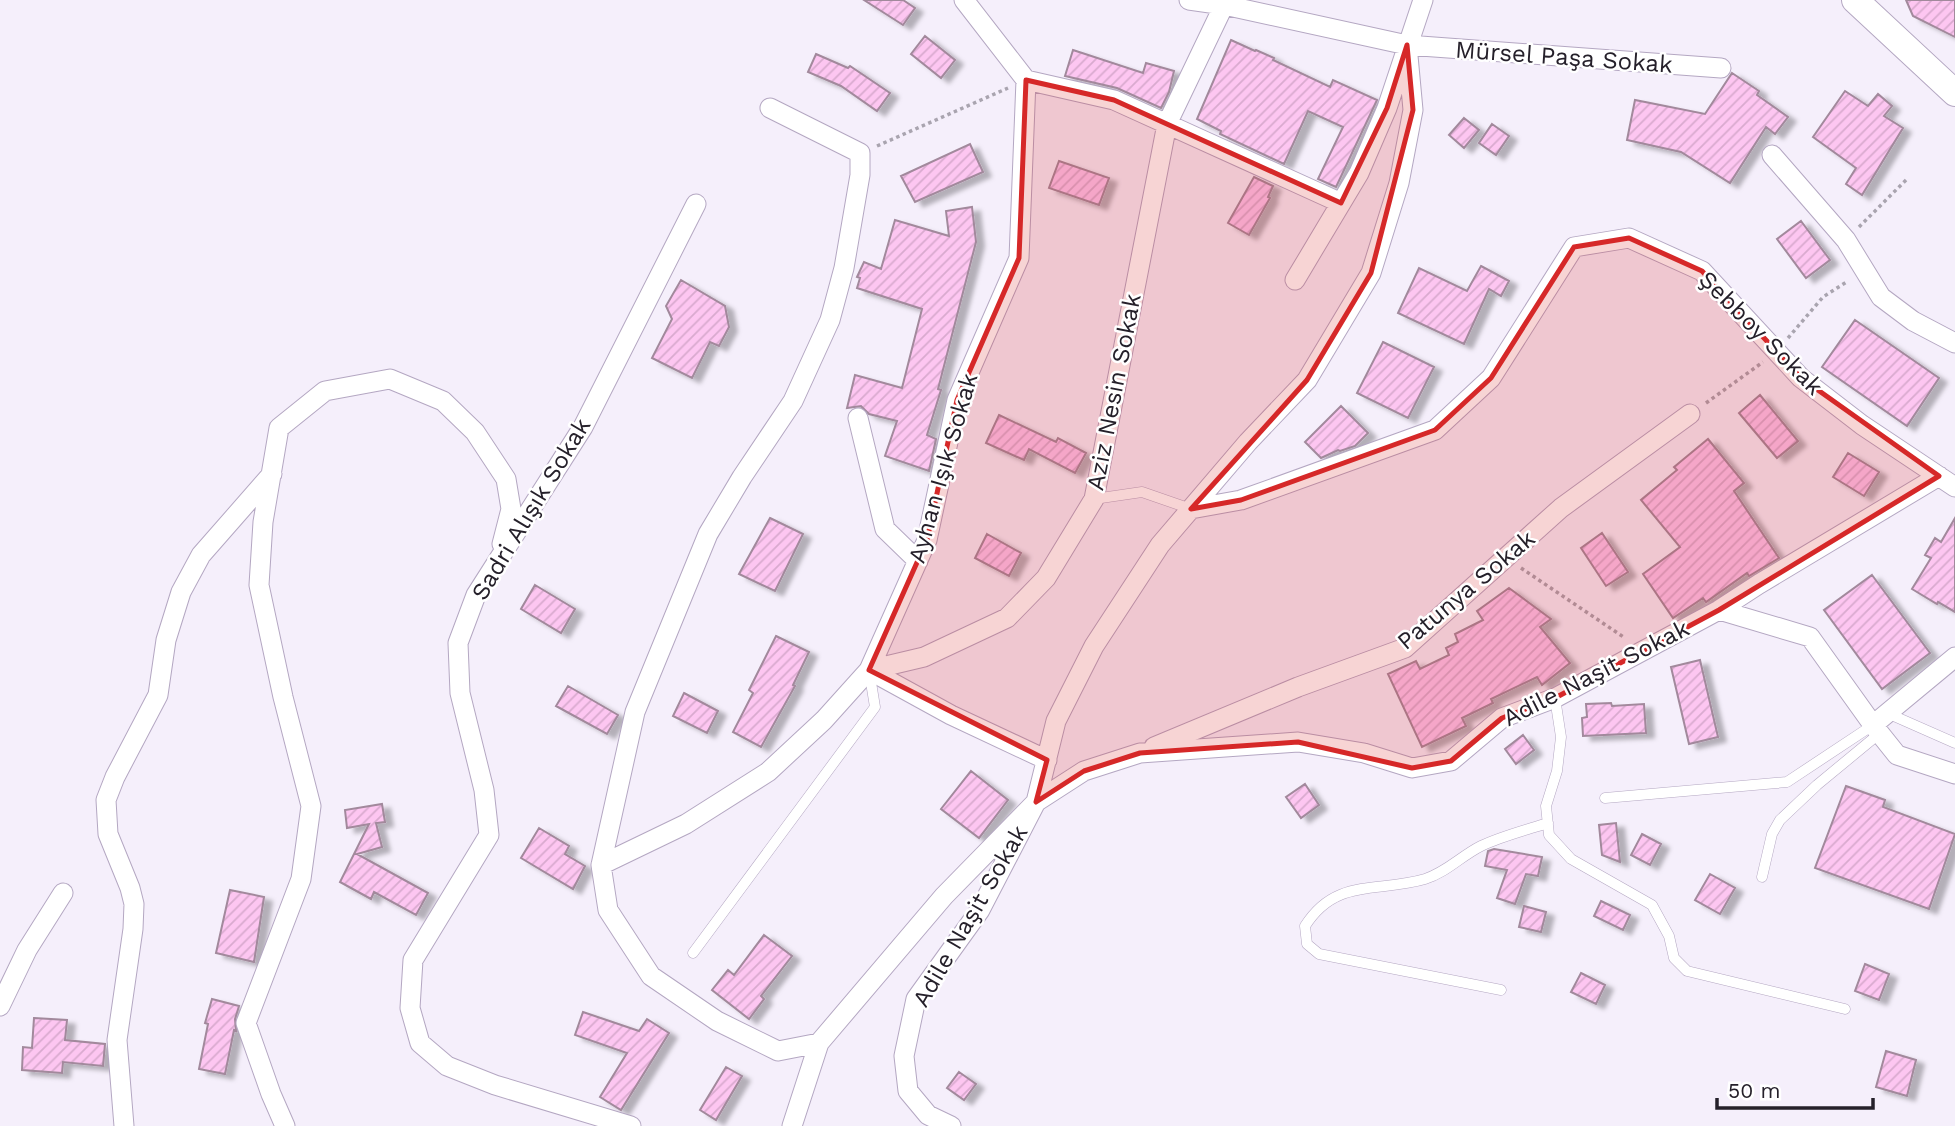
<svg xmlns="http://www.w3.org/2000/svg" width="1955" height="1126" font-family="'Work Sans',sans-serif">
	<defs>
		<pattern id="building-hatch" width="6" height="6" patternUnits="userSpaceOnUse" patternTransform="scale(1.75)"><rect width="6" height="6" fill="#fdc6f1"/><path d="M-1 1l2-2M0 6l6-6M5 7l2-2" fill="none" stroke="#d9aacf"/></pattern>
		<filter id="shadow"><feDropShadow dx="8" dy="4.5" stdDeviation="2" flood-color="#0004"/></filter>
	</defs>
	<rect width="100%" height="100%" fill="#f5effb"/>
	<path fill="url(#building-hatch)" stroke="#a2899c" stroke-width="2" filter="url(#shadow)" d="M864,0H903L915,8L903,25Z
		M1906,0H1955V37L1913,16Z
		M925,36L955,60L941,78L911,54Z
		M1231,40L1255,51L1256,50L1274,58L1273,60L1330,87L1333,80L1377,100L1336,187L1318,179L1343,127L1308,111L1284,164L1220,134L1221,131L1197,119Z
		M1073,50L1143,73L1146,63L1174,71L1169,92L1161,108L1117,88L1065,76Z
		M816,54L848,68L850,66L890,93L877,111L841,86L808,72Z
		M1732,73L1759,91L1757,95L1788,117L1775,134L1766,127L1730,183L1681,152L1627,140L1635,100L1705,114Z
		M1845,91L1868,106L1878,94L1892,106L1884,116L1903,128L1862,195L1846,184L1856,168L1813,137Z
		M1464,118L1479,130L1464,148L1449,135Z
		M1492,124L1509,136L1496,155L1479,143Z
		M970,144L983,172L915,202L901,176Z
		M1059,161L1109,178L1099,205L1049,188Z
		M1254,177L1273,186L1268,197L1270,198L1249,235L1228,223Z
		M972,207L976,242L938,389L941,390L927,435L936,439L929,471L885,456L897,421L869,414L861,406L847,408L855,375L902,388L922,309L857,288L860,278L857,277L864,262L881,269L895,220L949,236L946,211Z
		M1801,221L1830,260L1806,278L1777,239Z
		M1481,266L1509,281L1501,296L1489,289L1464,344L1398,313L1419,268L1467,291Z
		M681,280L725,306L729,327L719,346L710,342L692,378L652,358L672,319L666,306Z
		M1855,320L1939,378L1907,426L1822,367Z
		M1383,342L1434,367L1408,418L1357,393Z
		M1760,395L1798,441L1777,458L1739,413Z
		M1341,406L1368,433L1355,446L1340,451L1338,450L1321,458L1305,442Z
		M999,415L1056,442L1058,438L1086,453L1075,473L1029,449L1024,460L986,443Z
		M1708,439L1744,483L1734,491L1779,558L1749,576L1747,573L1706,602L1703,598L1673,618L1643,574L1680,547L1641,500L1677,470L1674,467Z
		M1848,453L1879,472L1864,496L1833,477Z
		M770,518L803,534L775,591L739,574Z
		M1955,518V612L1938,602L1937,604L1912,589L1931,558L1925,555L1935,538L1941,542Z
		M1602,533L1628,572L1606,586L1581,548Z
		M987,534L1021,553L1009,576L975,558Z
		M1872,575L1930,653L1882,689L1824,610Z
		M535,585L575,609L561,633L521,609Z
		M1509,588L1551,619L1540,627L1570,663L1542,685L1537,677L1491,699L1493,703L1462,718L1466,726L1422,747L1388,674L1416,661L1420,669L1449,655L1446,648L1458,642L1455,634L1483,620L1477,611Z
		M776,636L809,652L793,685L795,686L761,747L733,732L753,693L749,690Z
		M1700,660L1718,737L1689,744L1671,667Z
		M568,686L618,715L607,734L556,706Z
		M684,693L718,711L707,733L673,716Z
		M1611,703L1612,706L1644,704L1646,733L1583,736L1582,718L1587,717L1586,704Z
		M1523,735L1534,750L1516,764L1505,749Z
		M971,771L1008,800L979,838L941,809Z
		M1305,784L1319,805L1301,818L1286,797Z
		M1846,786L1885,800L1883,807L1955,834L1929,909L1815,868Z
		M382,804L385,822L376,823L382,847L357,854L428,893L416,915L374,892L371,899L340,882L369,824L347,828L345,810Z
		M1616,823L1618,842L1620,862L1602,855L1599,825Z
		M539,828L569,846L565,854L585,866L573,889L521,858Z
		M1642,834L1661,844L1650,865L1631,855Z
		M1494,849L1542,857L1538,876L1526,874L1515,904L1497,898L1507,870L1485,866L1488,851Z
		M1710,874L1735,888L1720,914L1695,900Z
		M230,890L264,897L254,962L216,953Z
		M1601,901L1630,915L1623,930L1594,916Z
		M1524,906L1546,912L1541,932L1519,927Z
		M764,935L792,956L761,996L764,999L749,1019L712,990L728,970L734,975Z
		M1865,964L1889,974L1879,1000L1855,991Z
		M1581,973L1605,985L1596,1004L1571,992Z
		M212,999L239,1006L235,1019L236,1031L234,1030L225,1074L199,1069L208,1024L205,1023Z
		M583,1012L639,1031L647,1019L669,1033L621,1110L600,1097L627,1053L575,1035Z
		M34,1018L67,1020L65,1040L105,1044L103,1066L63,1062L62,1073L22,1070L23,1047L32,1048Z
		M1886,1051L1916,1060L1907,1096L1876,1087Z
		M726,1067L742,1076L716,1120L700,1110Z
		M959,1072L976,1084L964,1100L947,1088Z"/>
	<g fill="none" stroke-linecap="round" stroke-linejoin="round">
		<g stroke="#b4a7c2" stroke-width="11">
			<path id="lane" d="M1094,499L1142,492L1191,509
				M1555,698L1561,737L1557,771L1546,806L1549,835L1571,859L1652,905L1669,936L1674,958L1687,971L1845,1009
				M1887,713L1955,743
				M1605,798L1787,782L1873,725
				M1762,877L1772,834L1780,820L1817,785L1880,733
				M693,953L875,707L869,670
				M1501,990L1319,954L1307,944L1305,926C1336,877 1378,893 1425,879C1447,872 1461,856 1481,846C1502,836 1526,830 1548,823"/>
		</g>
		<g stroke="#b4a7c2" stroke-width="21">
			<path id="street" d="M964,0L1026,80
				M1189,0L1224,5L1407,45L1721,68
				M1026,80L1114,100L1341,203
				M1772,155L1846,240L1881,297L1913,321L1955,343
				M1295,280L1359,173L1387,108L1423,0
				M858,418L885,529L918,561
				M1191,509L1241,500L1435,430L1491,378L1574,247L1629,238L1702,271L1801,378L1862,425L1955,487
				M1719,610L1810,637L1873,725L1897,755L1955,774
				M869,670L924,657L1007,618L1046,578L1094,499L1167,124L1224,5
				M869,670L951,715L1047,760
				M1873,725L1955,657
				M1154,747L1298,687L1405,648L1561,508L1690,414
				M601,865L635,712L708,534L742,477L793,401L830,320L844,268L860,175V153L770,108
				M0,1006L27,950L63,893
				M819,1043L778,1051L717,1021L651,976L608,910L601,865L686,824L768,772L824,720L869,670L927,540L957,400L1019,258L1026,80
				M124,1126L117,1040L133,929L134,904L130,888L108,834L106,800L115,777L158,695L166,640L181,592L201,555L272,474
				M285,1126L271,1094L246,1023L301,879L311,806L283,697L259,585L263,522L279,428L325,391L390,379L443,401L475,432L506,479L511,509L502,544
				M631,1126L495,1085L447,1066L420,1043L410,1008L413,960L489,835L484,790L460,693L458,643L476,595L583,427L696,204
				M792,1126L819,1043L944,896L1036,802L1056,721L1094,646L1160,545L1248,442L1307,380L1371,273L1399,183L1413,110L1407,45
				M951,1126L928,1115L908,1091L904,1056L916,999L980,910L1036,802L1084,771L1140,753L1298,742L1364,753L1412,768L1451,761L1502,718L1555,698L1719,610L1759,584L1939,476"/>
		</g>
		<g stroke="#b4a7c2" stroke-width="28">
			<path id="secondary" d="M1855,0L1955,93"/>
		</g>
		<path stroke="#a9a4af" stroke-width="3.5" stroke-dasharray="3.5 3.5" stroke-linecap="butt" d="M877,146L1008,88
			M1859,227L1907,179
			M1788,338L1823,297L1848,281
			M1706,403L1763,362
			M1521,568L1625,638"/>
		<use href="#lane" stroke="#fff" stroke-width="10"/>
		<use href="#street" stroke="#fff" stroke-width="19"/>
		<use href="#secondary" stroke="#fff" stroke-width="26"/>
	</g>
	<path fill="#d62828" fill-opacity="0.2" stroke="#d62828" stroke-width="5" stroke-linejoin="round" d="M1407,45L1413,110L1371,273L1307,380L1191,509L1241,500L1435,430L1491,378L1574,247L1629,238L1702,271L1801,378L1939,476L1719,610L1555,698L1502,718L1451,761L1412,768L1298,742L1140,753L1084,771L1036,802L1047,760L869,670L927,540L957,400L1019,258L1026,80L1114,100L1341,203L1387,108Z"/>
	<g text-anchor="middle" dominant-baseline="central" stroke-width="5" stroke-linejoin="round" paint-order="stroke">
		<g font-size="24" fill="#25202a" stroke="#fff">
			<text transform="translate(1564 57) rotate(4)">Mürsel Paşa Sokak</text>
			<text transform="translate(1761 333) rotate(45)">Şebboy Sokak</text>
			<text transform="translate(1114 392) rotate(-79)">Aziz Nesin Sokak</text>
			<text transform="translate(943 468) rotate(-74)">Ayhan Işık Sokak</text>
			<text transform="translate(531 509) rotate(-59)">Sadri Alışık Sokak</text>
			<text transform="translate(1466 590) rotate(-40)">Patunya Sokak</text>
			<text transform="translate(1596 673) rotate(-27)">Adile Naşit Sokak</text>
			<text transform="translate(970 916) rotate(-60)">Adile Naşit Sokak</text>
		</g>
	</g>
	<path d="M1717 1098v10h156v-10" fill="none" stroke="#25202a" stroke-width="3.5"/>
	<text x="1728" y="1098" font-size="21" fill="#25202a" stroke="#ffffff" stroke-width="5" paint-order="stroke">50 m</text>
</svg>
